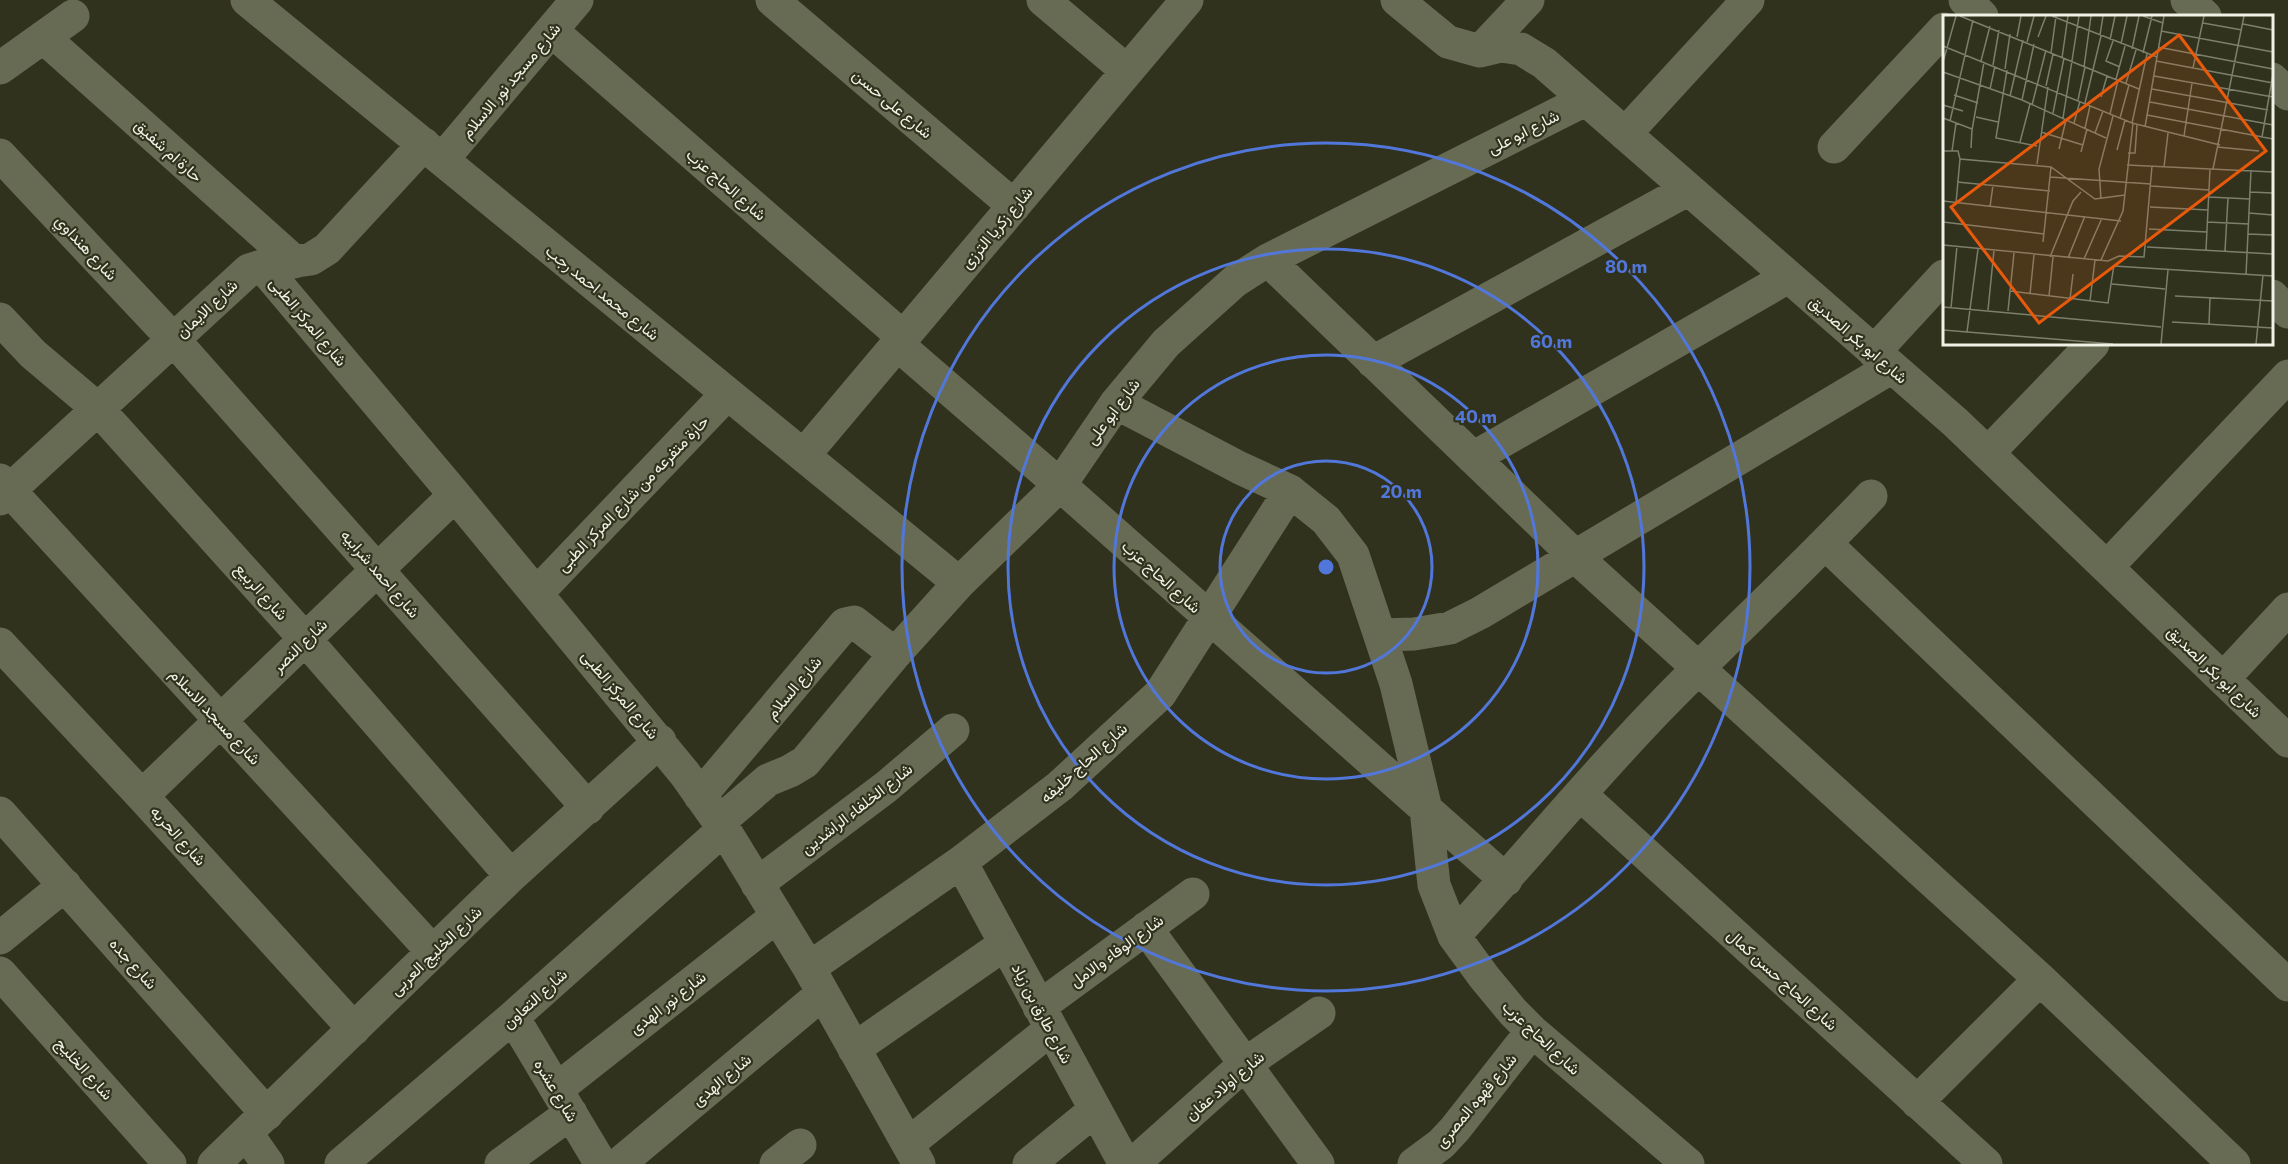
<svg xmlns="http://www.w3.org/2000/svg" width="2288" height="1164" font-family="Commissioner,Vazirmatn,sans-serif">
	<rect width="100%" height="100%" fill="#30321d"/>
	<g fill="none" stroke-linecap="round" stroke-linejoin="round">
		<path stroke="#686b54" stroke-width="33" d="M247,0L959,583
			M772,0L1014,206
			M1043,0L1127,71
			M1397,0L1448,42L1480,51L1501,46L1521,49L1544,63L1955,422L2288,741
			M1965,0L1982,16
			M2187,0L2205,16
			M552,31L903,337
			M43,37L295,262
			M1480,51L1528,0
			M0,68L73,16
			M2272,79L2288,94
			M1625,134L1748,0
			M1834,147L1944,29
			M0,155L173,339L588,808
			M442,160L577,0
			M1268,260L1576,557L2040,979L2234,1164
			M262,266L455,495L685,774L724,829L809,968L919,1164
			M2272,296L2288,312
			M0,319L33,354L98,409L305,639L511,876
			M897,344L1060,485L1506,880
			M1874,352L1944,276
			M1373,362L1687,190
			M1116,403L1240,468L1290,491L1326,520L1353,555L1396,684L1426,809L1434,885L1454,936L1484,977L1513,1012L1532,1031L1688,1164
			M1988,453L2093,344
			M804,455L1187,0
			M1473,458L1788,277
			M0,480L433,952
			M0,499L249,270L262,266L311,259L327,249L424,144
			M1826,544L2288,985
			M2107,567L2288,376
			M537,593L727,394
			M1380,635L1414,634L1450,628L1480,613L1892,367
			M0,644L142,796L354,1029
			M2223,679L2288,609
			M1580,794L1986,1164
			M142,796L455,495
			M700,796L845,624L854,622L895,654
			M0,813L267,1114
			M719,822L768,780L790,771L805,762L895,654L959,583L1060,485L1116,403L1166,343L1235,281L1268,260L1585,100
			M961,862L1125,1164
			M757,884L886,787L953,730
			M1146,928L1318,1164
			M1454,936C1524,860 1589,780 1661,706C1730,635 1803,568 1871,496
			M0,938L65,885
			M809,968L961,862L1060,786L1160,694L1290,491
			M0,973L170,1164
			M1039,1007L1193,894
			M513,1017L601,1164
			M854,1049L1005,944
			M557,1089L777,916
			M1917,1102L2040,979
			M247,1134L268,1164
			M908,1144L1051,1029
			M214,1164L511,876L660,741
			M341,1164L513,1017L724,829
			M501,1164L571,1113
			M619,1164L822,994
			M776,1164L800,1145
			M1029,1164L1095,1110
			M1133,1164L1245,1064L1319,1013
			M1414,1164L1441,1144L1455,1129L1532,1031"/>
	</g>
	<g fill="none" stroke="#5277db" stroke-width="3">
		<circle cx="1326" cy="567" r="106"/>
		<circle cx="1326" cy="567" r="212"/>
		<circle cx="1326" cy="567" r="318"/>
		<circle cx="1326" cy="567" r="424"/>
	</g>
	<g text-anchor="middle" dominant-baseline="central" stroke-width="4.5" stroke-linejoin="round" paint-order="stroke">
		<g font-size="16" fill="#f0f2e5" stroke="#30321d">
			<text transform="translate(510 80) rotate(-50)">شارع مسجد نور الاسلام</text>
			<text transform="translate(893 103) rotate(40)">شارع على حسن</text>
			<text transform="translate(1523 131) rotate(-27)">شارع ابو على</text>
			<text transform="translate(169 150) rotate(42)">حارة ام شفيق</text>
			<text transform="translate(727 184) rotate(41)">شارع الحاج عزب</text>
			<text transform="translate(996 227) rotate(-50)">شارع زكريا الترزى</text>
			<text transform="translate(87 247) rotate(47)">شارع هنداوي</text>
			<text transform="translate(603 292) rotate(39)">شارع محمد احمد رجب</text>
			<text transform="translate(206 308) rotate(-43)">شارع الايمان</text>
			<text transform="translate(309 321) rotate(50)">شارع المركز الطبى</text>
			<text transform="translate(1859 339) rotate(41)">شارع ابو بكر الصديق</text>
			<text transform="translate(1112 411) rotate(-53)">شارع ابو على</text>
			<text transform="translate(632 493) rotate(-46)">حارة متفرعه من شارع المركز الطبى</text>
			<text transform="translate(381 573) rotate(49)">شارع احمد شرابيه</text>
			<text transform="translate(1162 576) rotate(42)">شارع الحاج عزب</text>
			<text transform="translate(262 591) rotate(48)">شارع الربيع</text>
			<text transform="translate(299 645) rotate(-44)">شارع النصر</text>
			<text transform="translate(2215 671) rotate(44)">شارع ابو بكر الصديق</text>
			<text transform="translate(793 687) rotate(-50)">شارع السلام</text>
			<text transform="translate(621 694) rotate(50)">شارع المركز الطبى</text>
			<text transform="translate(216 716) rotate(47)">شارع مسجد الاسلام</text>
			<text transform="translate(1083 762) rotate(-42)">شارع الحاج خليفه</text>
			<text transform="translate(856 808) rotate(-38)">شارع الخلفاء الراشدين</text>
			<text transform="translate(179 835) rotate(48)">شارع الحريه</text>
			<text transform="translate(435 950) rotate(-44)">شارع الخليج العربى</text>
			<text transform="translate(1116 950) rotate(-36)">شارع الوفاء والامل</text>
			<text transform="translate(134 963) rotate(48)">شارع جده</text>
			<text transform="translate(1783 979) rotate(42)">شارع الحاج حسن كمال</text>
			<text transform="translate(534 998) rotate(-42)">شارع التعاون</text>
			<text transform="translate(667 1002) rotate(-38)">شارع نور الهدى</text>
			<text transform="translate(1043 1013) rotate(62)">شارع طارق بن زياد</text>
			<text transform="translate(1542 1037) rotate(43)">شارع الحاج عزب</text>
			<text transform="translate(85 1068) rotate(48)">شارع الخليج</text>
			<text transform="translate(721 1079) rotate(-40)">شارع الهدى</text>
			<text transform="translate(1224 1085) rotate(-40)">شارع اولاد عفان</text>
			<text transform="translate(557 1090) rotate(59)">شارع عشره</text>
			<text transform="translate(1475 1100) rotate(-50)">شارع قهوه المصرى</text>
		</g>
	</g>
	<g transform="translate(1943 15)">
		<rect width="330" height="330" fill="#30321d"/>
		<path fill="none" stroke="#7d7f6d" stroke-width="1.5" d="M17,1L196,74M109,1L214,42M200,1L220,8M260,8L299,15M300,9L330,15M218,16L330,37M157,20L160,1M74,22L78,1M95,22L103,1M167,25L172,1M170,26L163,46L177,52M84,27L91,1M178,29L184,1M0,31L189,108L277,130M215,32L330,54M189,34L196,1M108,38L113,1M200,38L209,1M119,43L125,1M38,46L47,11M213,46L330,68M0,47L13,1M50,50L56,15M141,52L148,1M250,53L261,1M62,54L67,19M64,55L53,123L94,131M0,57L79,85L163,123M211,61L330,82M173,64L182,31M183,68L193,35M103,71L110,39M47,74L52,51M209,74L325,95M11,80L35,88M67,81L80,25M158,82L164,61M79,85L91,29M135,85L142,52M207,87L330,110M142,88L158,21M0,90L20,96M89,90L103,35M110,98L121,43M167,99L175,65M204,100L330,124M33,102L55,107M0,103L29,114L28,133M120,103L136,1M177,103L186,70M7,106L30,5M131,108L137,86M189,108L204,39M202,112L221,1M142,113L147,91M29,115L41,47M98,117L140,130M152,118L160,96M241,121L249,68M319,122L330,59M77,127L87,89M274,132L316,136M116,134L123,105M174,135L182,105M0,136H15L17,144L108,152L152,184L182,180M9,136L13,108M138,137L144,114M185,138H192L194,110M94,149L105,72M184,150L330,157M221,152L225,118M270,154L301,1M107,162L208,169M14,167L107,176M208,171L266,175M307,177L330,178M266,182L307,184M158,184L156,154L170,101M0,186L178,206M13,188L17,144M47,192L50,170M207,192L265,195M306,198L330,200M0,207L101,219M264,207L306,209M206,214L264,217M305,219L330,220M100,227L108,152M0,230L165,246L176,241L201,242L209,151M204,232L330,239M263,235L267,154M282,236L285,183M107,242L130,186L138,177M125,243L142,201M141,244L159,203M158,245L180,196L190,108M171,251L330,261M303,260L308,155M169,269L222,274M67,276L165,288L171,250M87,279L91,240M106,281L110,242M232,281L330,286M127,284L130,259M147,286L152,245M0,292L218,312M8,293L14,231M45,295L51,235M65,296L71,238M229,307L330,313M266,309L267,283M0,315L170,329M24,317L35,234M218,329L225,255M313,329L320,260"/>
		<path fill="#e8590c" fill-opacity="0.15" stroke="#e8590c" stroke-width="3" d="M236,20L323,136L96,308L8,192Z"/>
		<rect width="330" height="330" fill="none" stroke="#f0f2e5" stroke-width="3"/>
	</g>
	<circle cx="1326" cy="567" r="9" fill="#5277db" stroke="#30321d" stroke-width="3"/>
	<g font-size="18" text-anchor="middle" font-weight="bold" fill="#5277db" stroke="#30321d" stroke-width="4.5" stroke-linejoin="round" paint-order="stroke">
		<text x="1626" y="273">80 m</text>
		<text x="1551" y="348">60 m</text>
		<text x="1476" y="423">40 m</text>
		<text x="1401" y="498">20 m</text>
	</g>
</svg>
